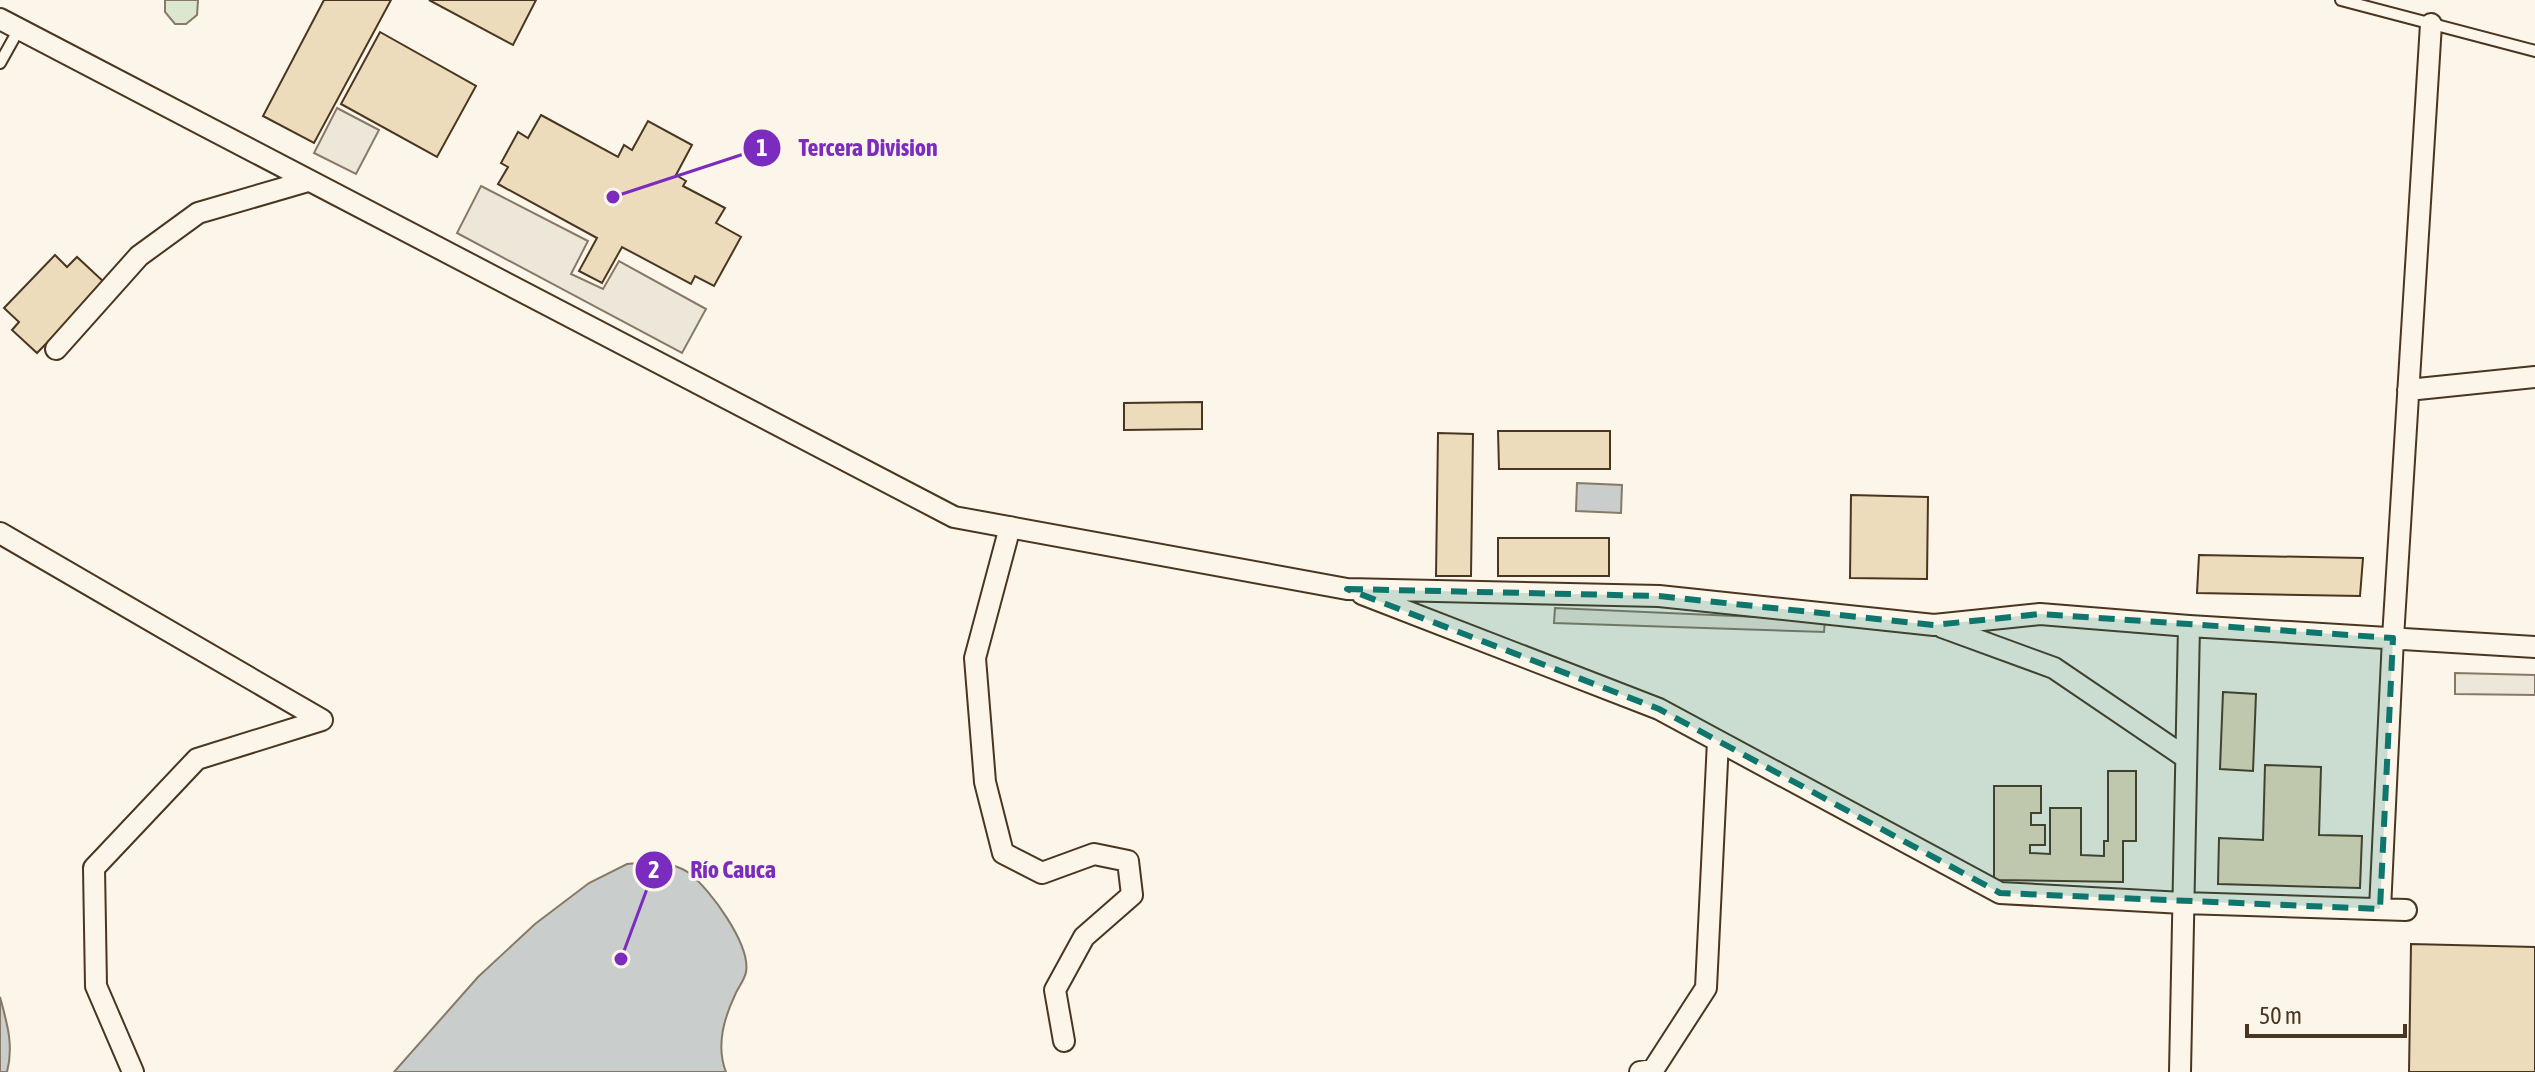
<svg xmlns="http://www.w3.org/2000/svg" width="2535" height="1072" font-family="'Asap Condensed',sans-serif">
	<rect width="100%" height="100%" fill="#fbf6e9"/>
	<path fill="#dce7d0" stroke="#887966" stroke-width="2" d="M165,0H198L197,15L186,24H175L165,12Z"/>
	<path fill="#ede7d9" stroke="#887966" stroke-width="2" d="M337,108L379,130L356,174L314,153Z
		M481,186L588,241L571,274L603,289L619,261L706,309L682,353L457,233Z
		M1555,608L1825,620L1824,632L1554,623Z
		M2455,673L2535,675V695L2455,694Z"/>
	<path fill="#c9cecd" stroke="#887966" stroke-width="2" d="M1577,483L1622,485L1621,513L1576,511Z
		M661,861C670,865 682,867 689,873C710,889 751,945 746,972C745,979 738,988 735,995C724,1018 716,1047 726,1072H394L478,977L535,924L589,883L627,864Z
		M0,997C7,1023 14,1045 7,1072H0Z"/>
	<path fill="#ecdcbc" stroke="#4a3520" stroke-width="2" d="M324,0H391L314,143L263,116Z
		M429,0H536L513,45Z
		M380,32L476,86L437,157L341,104Z
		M541,115L618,157L624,145L632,150L648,121L692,145L676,175L686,181L683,186L725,208L716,223L741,237L714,286L695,276L691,284L622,247L602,283L579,271L597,238L498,184L508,167L501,163L518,132L528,138Z
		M55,255L67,267L77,257L105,283L37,353L12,330L19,322L4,308Z
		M1202,402V429L1124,430V403Z
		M1498,431H1610V469H1499Z
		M1438,433L1473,434L1471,576H1436Z
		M1851,495L1928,497L1927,579L1850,578Z
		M1498,538H1609V576H1498Z
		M2199,555L2363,558L2360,596L2197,593Z
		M2223,692L2256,694L2253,771L2220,769Z
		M2265,765L2321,767L2319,835L2362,836L2360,888L2218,884L2219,838L2263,840Z
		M2108,771H2136V841H2123V882L1994,880V786H2041V813H2031V825H2045V845H2030V853L2050,854V808H2081V855L2104,856V841H2108Z
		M2411,944L2535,947V1072H2409Z"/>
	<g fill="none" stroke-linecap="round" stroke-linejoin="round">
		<g stroke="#4a3520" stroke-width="14">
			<path id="lane" d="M2341,0L2535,51
				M0,63L19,29"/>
		</g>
		<g stroke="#4a3520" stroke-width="24">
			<path id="street" d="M0,19L954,517L1347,589L1659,596L1934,625L2040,614L2189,626L2535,647
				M56,349L139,256L198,213L308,181
				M2408,390L2535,377
				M1010,527L975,658L985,782L1003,853L1042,873L1094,854L1128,861L1132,895L1084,937L1055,990L1064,1041
				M0,533L322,720L197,759L94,868L96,986L133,1072
				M1362,594L1659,709L2000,893L2183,903L2406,910
				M1942,627L2054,668L2185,757
				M2380,909L2393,638L2431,24
				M1640,1072L1653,1070L1706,988L1718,741
				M2180,1072L2189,626"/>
		</g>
		<use href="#lane" stroke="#fbf6e9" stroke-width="10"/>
		<use href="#street" stroke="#fbf6e9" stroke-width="20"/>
	</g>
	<path fill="#0f766e" fill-opacity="0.2" stroke="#0f766e" stroke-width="6" stroke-dasharray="16 10" stroke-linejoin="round" d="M1347,589L1659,596L1934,625L2040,614L2393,638L2380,909L2000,893L1659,709Z"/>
	<path fill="none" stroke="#7b2cbf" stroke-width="3" d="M613 197L762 148M621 959L654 870"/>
	<g fill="#7b2cbf" stroke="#fbf6e9" stroke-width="3">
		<circle cx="613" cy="197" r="8"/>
		<circle cx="621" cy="959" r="8"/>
		<circle cx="762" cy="148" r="20"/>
		<circle cx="654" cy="870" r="20"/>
	</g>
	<g font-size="24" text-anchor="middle" font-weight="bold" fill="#fff">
		<text x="762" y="156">1</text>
		<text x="654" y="878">2</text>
	</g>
	<g font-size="24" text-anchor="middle" font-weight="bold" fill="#7b2cbf" stroke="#fbf6e9" stroke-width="6" stroke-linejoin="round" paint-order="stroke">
		<text x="868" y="156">Tercera Division</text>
		<text x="733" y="878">Río Cauca</text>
	</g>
	<path d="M2247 1024v12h158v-12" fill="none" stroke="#4a3520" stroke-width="4"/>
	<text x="2259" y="1024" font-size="24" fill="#4a3520" stroke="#fbf6e9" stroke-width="6" paint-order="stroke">50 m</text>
</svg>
